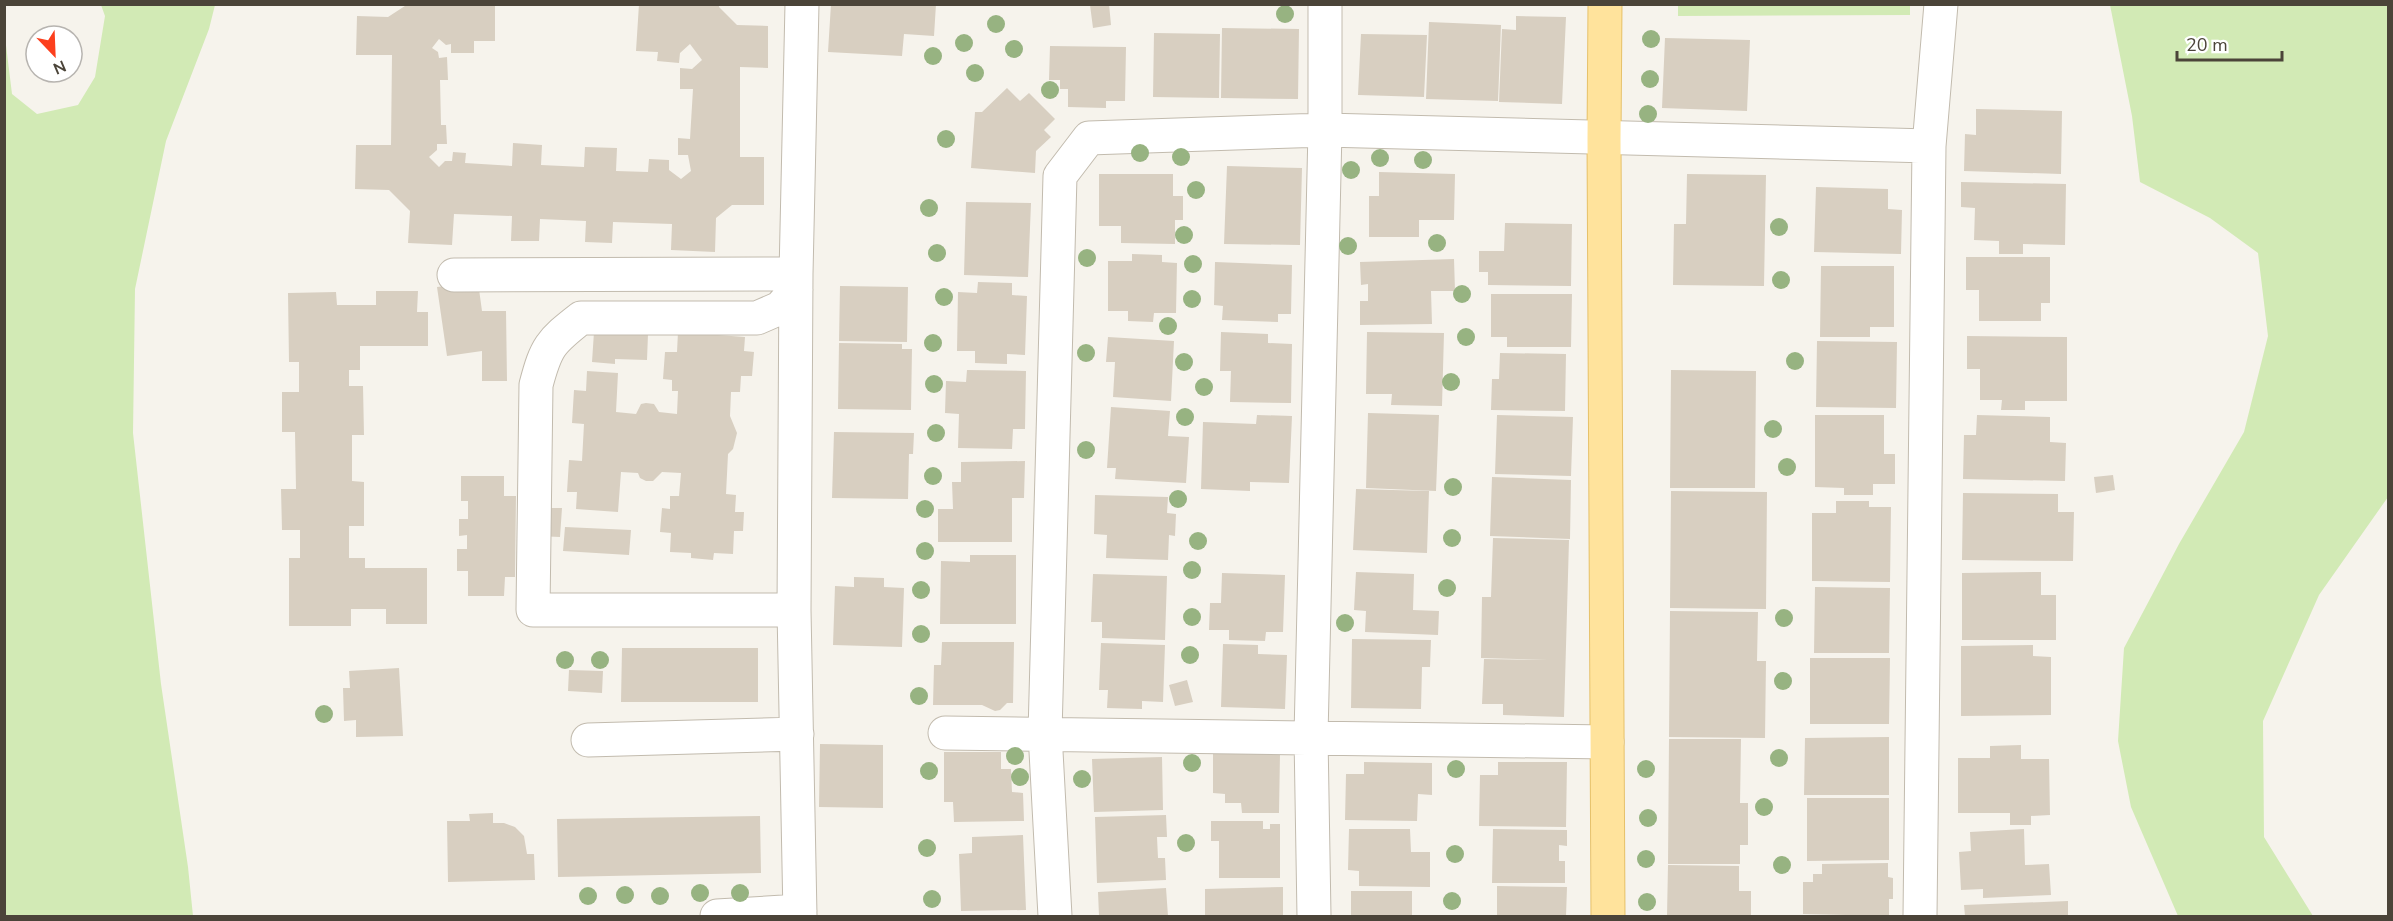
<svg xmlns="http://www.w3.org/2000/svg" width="2393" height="921" font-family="'Nunito Sans',sans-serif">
	<rect width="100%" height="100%" fill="#f6f3ec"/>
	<path fill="#d2eab5" d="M1910,4V15L1678,16V5Z
		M101,5H215L209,29L166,141L135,289L133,433L161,684L188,867L193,916H5V37L12,94L37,114L78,105L95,77L105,16Z
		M2110,5H2388V497L2319,595L2263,721L2264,837L2313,916H2178L2131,807L2118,741L2124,648L2179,544L2244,432L2268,336L2258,253L2210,218L2140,182L2132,116Z"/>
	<path fill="#d8cfc1" d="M408,4H495V41H474V53H451V44L446,45L439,39L432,48L438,52L439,58L447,57L448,80H440L441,125H446L447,144H437V150L429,157L439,167L445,161H452L453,152L466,153L465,163L512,166L513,143L542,145L541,165L584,167L585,147L617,148L616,171L648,172L649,159L669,160V170L681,179L691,171L688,155H678V138L690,139L693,89H680V68L692,69L702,60L690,44L680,53L679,63L657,61L658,52L636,51L639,4H719V7L737,25L768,26V68L740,67V157H764V205H732L716,218L715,252L671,250L672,224L613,222L612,243L585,242L586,221L540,219L539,241H511L512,216L454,214L452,245L408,243L410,211L389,190L355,189L356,145H391L392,55H356L357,16L388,17Z
		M831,4H936L934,36L904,34L902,56L828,52Z
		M1109,4L1111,25L1093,28L1090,5Z
		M1516,16L1566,17L1562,104L1499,102L1502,29L1516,30Z
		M1429,22L1501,25L1498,101L1426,99Z
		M1222,28L1299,29L1298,99L1221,98Z
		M1154,33L1220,34L1219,98L1153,97Z
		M1361,34L1427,35L1424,97L1358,95Z
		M1665,38L1750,40L1747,111L1662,108Z
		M1050,46L1126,47L1125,101H1106V108L1068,107V89H1060V80H1049Z
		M1007,88L1020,101L1029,93L1055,119L1044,130L1051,137L1036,151L1035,173L971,168L975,112H982Z
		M1976,109L2062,111L2061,174L1964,171L1965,134L1976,135Z
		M1227,166L1302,168L1300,245L1224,244Z
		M1379,172L1455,174L1454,220H1419V237H1369V196H1379Z
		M1099,174H1173V196H1183V220H1175V244L1121,243V226H1099Z
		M1687,174L1766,175L1764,286L1673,285L1674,224H1686Z
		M1961,182L2066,184L2065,245L2023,244V254H1999V241L1974,240L1975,208L1961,207Z
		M1816,187L1888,189V209L1902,210L1901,254L1814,252Z
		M966,202L1031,203L1028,277L964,275Z
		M1505,223L1572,224L1571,286L1488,285V272H1479V251H1504Z
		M1132,254L1162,255V262L1177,263L1176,313H1154L1153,322L1128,321V311H1108V261H1132Z
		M1966,257H2050V303H2041V321H1979V290H1966Z
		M1454,259L1455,291H1431L1432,324L1360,325V301H1368V284L1361,285L1360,262Z
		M1215,262L1292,265L1291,314H1278V322L1222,320L1223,306L1214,305Z
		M1821,266H1894V327H1870V337H1820Z
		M478,282L482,311H506L507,381H482V351L447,356L437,287Z
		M978,282L1012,283V295L1027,296L1025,355L1007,354V364L975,363V351H957L958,292L977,293Z
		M840,286L908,287L907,342L839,341Z
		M376,291H418L417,312H428V346H360V370H349V386H363L364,435H352V481L364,482V526H349V558H365V568H427V624H386V609H351V626H289V558H300V530H282L281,489H296L295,432H282V392H299V362H289L288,293L336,292L337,305H376Z
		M1491,294H1572L1571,347H1507V337H1491Z
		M594,332L648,334L647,360L615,359V364L592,362Z
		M678,332L745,337L744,351L754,352L752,376H741L740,392H731L730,416L737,433L733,449L728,454L726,494L736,495L735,512H744L743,531H734L733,554L714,553L713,560L691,558V553L670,552L671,533L660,532L662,508L670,509V496H679L681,473L662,472L653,481H646L640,478L638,473L621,472L618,512L576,509L577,492H567L569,460L582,461L584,424L572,423L574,390L586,391L587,371L618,373L616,412L636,414L641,404L646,403L654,404L659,412L677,414L678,391H672V380L663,379L665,352H677Z
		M1221,332L1268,334V343L1292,344L1291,403L1230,402L1231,371H1220Z
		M1367,332L1444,333L1442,406L1391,405L1392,394H1366Z
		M1967,336L2067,337V401H2025V410H2001L2002,400H1980V369H1967Z
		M1108,337L1174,341L1171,401L1113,397L1115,362H1106Z
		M1817,341L1897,342L1896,408L1816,407Z
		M839,343L902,344V349H912L911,410L838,409Z
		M1500,353L1566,354L1565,411L1491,410L1492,379H1499Z
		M967,370L1026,371L1025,429H1013L1012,449L958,448L959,414L945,413L946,381L966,382Z
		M1671,370L1756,371L1755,488H1670Z
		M1111,407L1170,411L1168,436L1189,437L1186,483L1115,479L1116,468H1107Z
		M1368,413L1439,415L1436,491L1366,488Z
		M1257,415L1292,416L1289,483L1250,482V491L1201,489L1203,422L1256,424Z
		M1497,415L1573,417L1571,476L1495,474Z
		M1815,415H1884V454H1895V484H1873V495H1844V488L1815,487Z
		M1977,415L2050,417V442L2066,443L2065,481L1963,479L1964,435H1976Z
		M834,432L914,433L913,454H909L908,499L832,498Z
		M1025,461L1024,498H1012V542H938V509H953L952,482H961V462Z
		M2113,475L2115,490L2096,493L2094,477Z
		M461,476H504V496H516L515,577H505L504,596H468V571H457V549H467V535L459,536V519H468V501H461Z
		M1492,477L1571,480L1570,539L1490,536Z
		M1356,489L1429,491L1427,553L1353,550Z
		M1671,491L1767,492L1766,609L1670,608Z
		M1963,493L2058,494V512H2074L2073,561L1962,560Z
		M1095,495L1168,497L1167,513L1176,514L1175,536L1169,535L1168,560L1106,558L1107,535L1094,534Z
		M1836,501H1869V507H1891L1890,582L1812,581V513H1836Z
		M538,508H562L560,537L537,536Z
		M565,527L631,530L629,555L563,551Z
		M1493,538L1569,540L1564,717L1503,715V704H1482L1484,659L1548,660L1481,658L1482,597H1491Z
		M970,555H1016V624H940L941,561L970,562Z
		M1356,572L1414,574L1413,610L1439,611L1438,635L1365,632L1366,611L1354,610Z
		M2041,572V595H2056V640H1962V573Z
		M1222,573L1285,575L1283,632H1266L1265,641L1229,640V630H1209L1210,603H1221Z
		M1093,574L1167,576L1165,640L1102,638V622H1091Z
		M854,577L884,578V587L904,588L902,647L833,645L835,586L854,587Z
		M1815,587L1890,588L1889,653H1814Z
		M1670,611L1758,612L1757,661H1766L1765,738L1669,737Z
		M1352,639L1431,640L1430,667H1422L1421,709L1351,708Z
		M942,642H1014L1013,703H1007L1000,710L995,711L982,705H933L934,665H941Z
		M1101,643L1165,645L1163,702L1142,701V709L1107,708L1108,690H1099Z
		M1223,644L1258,645V654L1287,655L1285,709L1221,707Z
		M2033,645V656L2051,657V715L1961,716V646Z
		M622,648H758V702H621Z
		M1810,658H1890L1889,724H1810Z
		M399,668L403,736L356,737V720L344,721L343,688H350L349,671Z
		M569,670L603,671L602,693L568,691Z
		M1187,680L1193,702L1175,706L1169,685Z
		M1889,737V795H1804L1805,738Z
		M1669,739H1741L1740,803H1748V845H1740V864H1668Z
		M820,744L883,745V808L819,807Z
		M2021,745V759H2049L2050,815L2031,816V825H2010V813H1958V758H1990V746Z
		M944,752H1001V769H1011L1012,792L1023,793L1024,821L954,822L953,802H944Z
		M1213,754H1280L1279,813H1242L1241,803H1225V794L1213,793Z
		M1162,757L1163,810L1094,812L1092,759Z
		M1364,762L1432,763V795L1418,794L1417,821L1345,820L1346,774H1364Z
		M1498,762H1567L1566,827L1479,826L1480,775H1498Z
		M1807,798H1889V860L1807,861Z
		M493,813V823H504L515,827L524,836L527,854H534L535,880L448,882L447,821H470L469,814Z
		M1166,815L1167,837H1157L1158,858H1165L1166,880L1097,883L1095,817Z
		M760,816L761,873L558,877L557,819Z
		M1211,821H1263V829H1270V824H1280V878H1219V841H1211Z
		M1349,829H1410L1411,852H1430V887L1359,886V871L1348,870Z
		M1493,829L1567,830V846L1559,845V861H1565V883H1492Z
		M2024,829L2025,865L2049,864L2051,895L1983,898V889L1961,890L1959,852L1971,851L1970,832Z
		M1023,835L1026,910L961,911L959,854L972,853V837Z
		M1888,863V877L1893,878V899H1889V916L1803,914V882H1813V874H1822V864Z
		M1668,865L1739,866V891H1751V916H1667Z
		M1497,886L1567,887L1566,916H1497Z
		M1283,887V916H1205V889Z
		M1166,888L1168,916H1099L1098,892Z
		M1351,891H1412V916H1351Z
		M2068,901V916H1965L1964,905Z"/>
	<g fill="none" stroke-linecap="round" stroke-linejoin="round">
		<g stroke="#c2bbae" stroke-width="35">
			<path id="minor" d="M454,275L796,274
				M794,610H533L536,385C546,347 550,342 581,318H757L780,308L796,290
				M945,733L1607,742
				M588,740L797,734
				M717,916L800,911
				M800,916L794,610L796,274L802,4
				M1055,916L1045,733L1060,176L1089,138L1325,130L1929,146
				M1314,916L1311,736L1325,130V4
				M1920,916L1929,146L1941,4"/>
		</g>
		<g stroke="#e6c16a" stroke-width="35">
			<path id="major" d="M1605,4L1604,139L1608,916"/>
		</g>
		<use href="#minor" stroke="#fff" stroke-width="33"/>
		<use href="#major" stroke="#ffe39c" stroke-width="33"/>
	</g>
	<g fill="#97b381">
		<circle cx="1285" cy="14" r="9"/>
		<circle cx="996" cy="24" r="9"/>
		<circle cx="1651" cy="39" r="9"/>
		<circle cx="964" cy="43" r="9"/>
		<circle cx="1014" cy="49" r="9"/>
		<circle cx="933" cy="56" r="9"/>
		<circle cx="975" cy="73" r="9"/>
		<circle cx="1650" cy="79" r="9"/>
		<circle cx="1050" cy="90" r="9"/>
		<circle cx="1648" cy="114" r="9"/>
		<circle cx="946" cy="139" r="9"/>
		<circle cx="1140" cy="153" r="9"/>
		<circle cx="1181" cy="157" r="9"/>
		<circle cx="1380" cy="158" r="9"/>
		<circle cx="1423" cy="160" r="9"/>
		<circle cx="1351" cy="170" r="9"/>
		<circle cx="1196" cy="190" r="9"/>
		<circle cx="929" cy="208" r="9"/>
		<circle cx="1779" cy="227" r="9"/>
		<circle cx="1184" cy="235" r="9"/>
		<circle cx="1437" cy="243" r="9"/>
		<circle cx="1348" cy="246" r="9"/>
		<circle cx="937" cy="253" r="9"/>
		<circle cx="1087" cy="258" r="9"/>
		<circle cx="1193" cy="264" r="9"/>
		<circle cx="1781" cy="280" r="9"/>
		<circle cx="1462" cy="294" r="9"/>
		<circle cx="944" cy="297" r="9"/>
		<circle cx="1192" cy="299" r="9"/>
		<circle cx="1168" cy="326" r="9"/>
		<circle cx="1466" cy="337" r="9"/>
		<circle cx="933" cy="343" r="9"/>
		<circle cx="1086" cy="353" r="9"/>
		<circle cx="1795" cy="361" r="9"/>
		<circle cx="1184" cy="362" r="9"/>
		<circle cx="1451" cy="382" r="9"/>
		<circle cx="934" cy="384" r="9"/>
		<circle cx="1204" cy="387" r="9"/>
		<circle cx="1185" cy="417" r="9"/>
		<circle cx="1773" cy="429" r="9"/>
		<circle cx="936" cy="433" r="9"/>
		<circle cx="1086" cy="450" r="9"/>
		<circle cx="1787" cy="467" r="9"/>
		<circle cx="933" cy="476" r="9"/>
		<circle cx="1453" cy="487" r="9"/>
		<circle cx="1178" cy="499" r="9"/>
		<circle cx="925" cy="509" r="9"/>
		<circle cx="1452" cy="538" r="9"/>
		<circle cx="1198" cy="541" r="9"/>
		<circle cx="925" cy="551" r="9"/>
		<circle cx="1192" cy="570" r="9"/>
		<circle cx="1447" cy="588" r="9"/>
		<circle cx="921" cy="590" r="9"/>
		<circle cx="1192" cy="617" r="9"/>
		<circle cx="1784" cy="618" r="9"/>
		<circle cx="1345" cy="623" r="9"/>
		<circle cx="921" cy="634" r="9"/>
		<circle cx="1190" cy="655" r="9"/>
		<circle cx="565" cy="660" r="9"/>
		<circle cx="600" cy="660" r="9"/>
		<circle cx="1783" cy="681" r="9"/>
		<circle cx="919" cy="696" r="9"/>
		<circle cx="324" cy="714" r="9"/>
		<circle cx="1015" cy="756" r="9"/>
		<circle cx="1779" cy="758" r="9"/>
		<circle cx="1192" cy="763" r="9"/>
		<circle cx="1456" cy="769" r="9"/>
		<circle cx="1646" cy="769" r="9"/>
		<circle cx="929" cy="771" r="9"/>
		<circle cx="1020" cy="777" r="9"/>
		<circle cx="1082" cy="779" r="9"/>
		<circle cx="1764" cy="807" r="9"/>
		<circle cx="1648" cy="818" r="9"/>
		<circle cx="1186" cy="843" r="9"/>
		<circle cx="927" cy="848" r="9"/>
		<circle cx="1455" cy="854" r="9"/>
		<circle cx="1646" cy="859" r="9"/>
		<circle cx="1782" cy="865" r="9"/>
		<circle cx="700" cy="893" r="9"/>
		<circle cx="740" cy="893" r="9"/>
		<circle cx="625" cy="895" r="9"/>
		<circle cx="588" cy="896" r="9"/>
		<circle cx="660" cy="896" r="9"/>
		<circle cx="932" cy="899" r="9"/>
		<circle cx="1452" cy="901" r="9"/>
		<circle cx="1647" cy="902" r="9"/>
	</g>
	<rect width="2393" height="921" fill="none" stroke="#4b4439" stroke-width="12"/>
	<g transform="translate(54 54) rotate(157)"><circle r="28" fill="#ffffff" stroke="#b7b4b0" stroke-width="1.5"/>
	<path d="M0-4.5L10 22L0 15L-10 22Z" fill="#fc3f1d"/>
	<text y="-9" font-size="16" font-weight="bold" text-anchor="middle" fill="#4b4439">N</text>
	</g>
	<path d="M2177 51v9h105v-9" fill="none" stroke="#4b4439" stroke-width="3"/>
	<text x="2186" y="51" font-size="18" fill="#4b4439" stroke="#ffffff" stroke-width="4.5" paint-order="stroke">20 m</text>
</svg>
